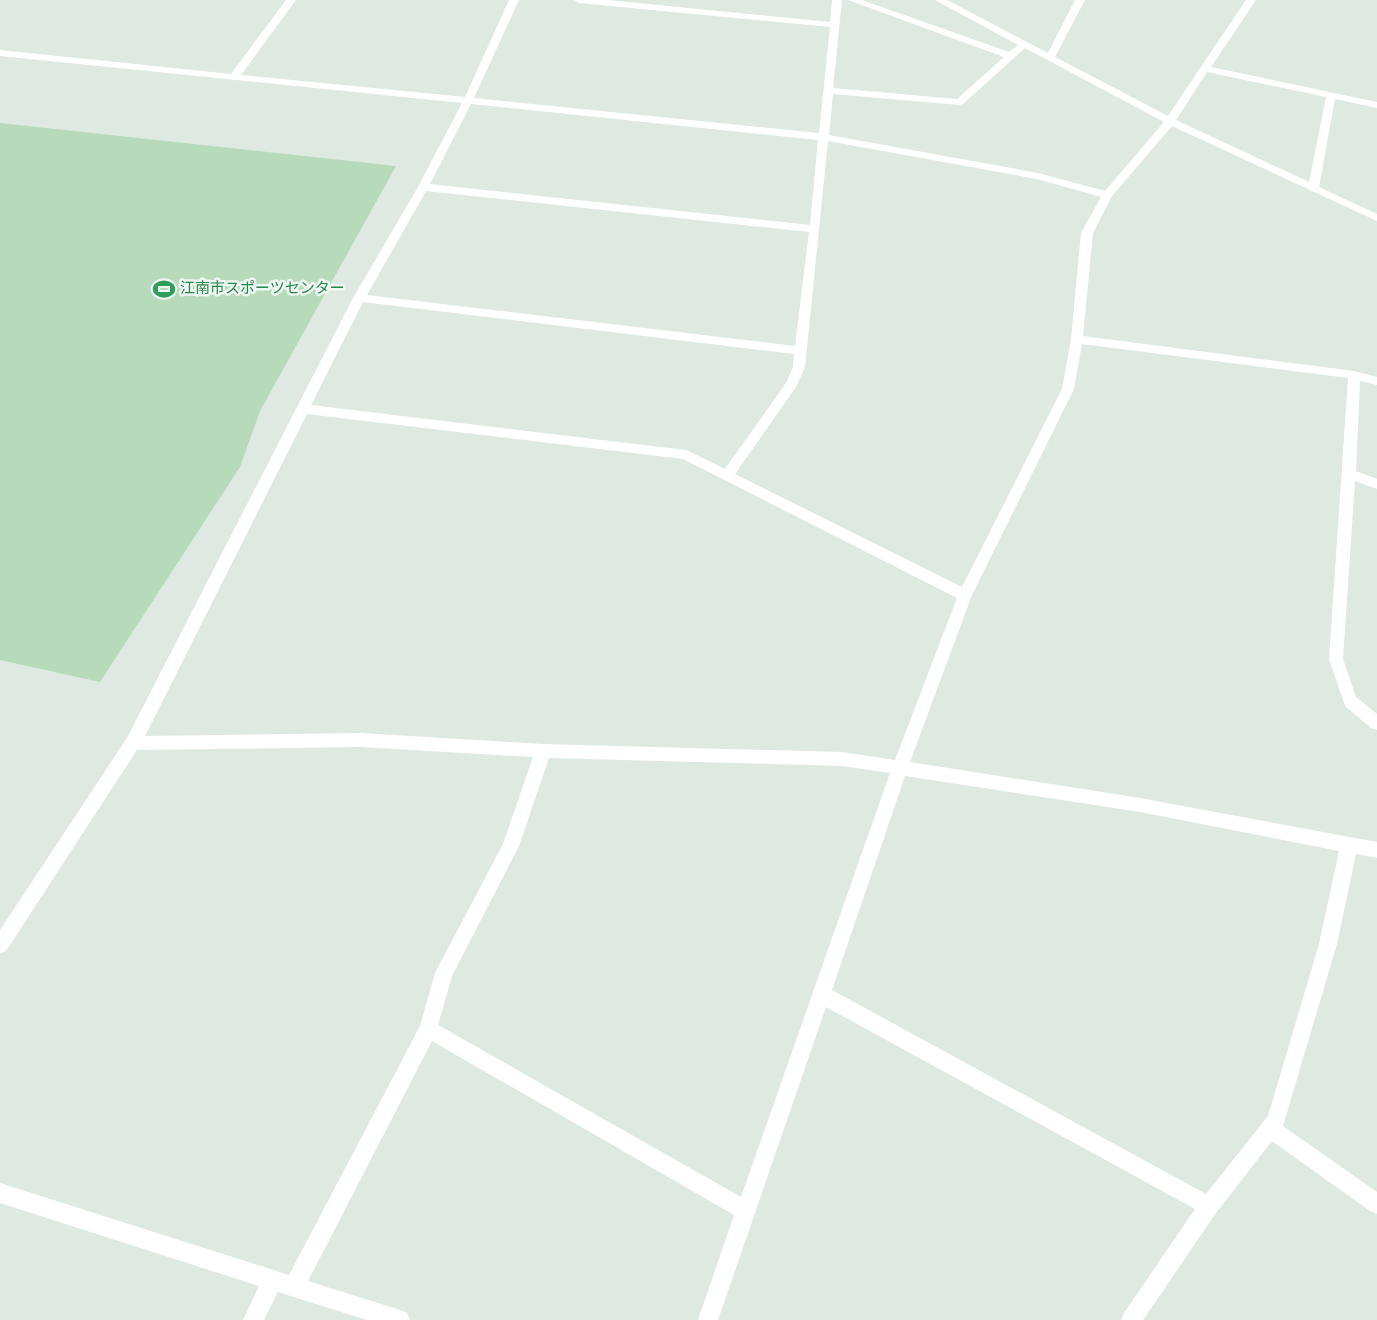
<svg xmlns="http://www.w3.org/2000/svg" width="1377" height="1320" font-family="Overpass,'Noto Sans JP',sans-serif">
	<rect width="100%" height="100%" fill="#dee9e2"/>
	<path fill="#b7dbba" d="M0,123L396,166L260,411L240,467L100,682L0,660Z"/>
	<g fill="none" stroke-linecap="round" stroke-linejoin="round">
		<path fill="#fff" fill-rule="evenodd" d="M286,0H296L241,75L465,97L509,0H519L474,98L819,133L830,27L579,3L574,0H607L830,22L832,0H842L833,88L957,99L1004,57L848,0H862L1009,52L1018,45L935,0H947L1048,53L1075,0H1085L1055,57L1168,116L1246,0H1256L1211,67L1377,102V108L1335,99L1319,187L1377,214V221L1172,126L1112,196L1093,233L1083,336L1354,371L1377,377V385L1360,381L1356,471L1377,479V489L1355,481L1343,659L1356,697L1377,714V730L1371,728L1345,706L1329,659L1348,378L1082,344L1074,389L972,595L910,762L1140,798L1377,842V858L1356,854L1337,944L1283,1126L1377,1192V1214L1370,1211L1272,1141L1216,1213L1143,1320H1121L1124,1313L1195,1209L826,1007L718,1320H698L734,1215L432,1041L308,1281L400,1310L407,1313L410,1320H367L278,1292L264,1320H243L259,1286L0,1203V1183L289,1275L420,1026L435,973L503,844L533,757L360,747L137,750L6,951L0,953V930L127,738L353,298L418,187L462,103L0,56V50L231,74ZM1025,48L1164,122L1105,191L1038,173L829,135L833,94L959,105L963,104ZM1207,72L1326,97L1309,182L1176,120ZM471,104L818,140L810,225L430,184ZM828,141L1037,179L1101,197L1081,233L1071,339L1062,389L962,587L735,474L796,387L805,367ZM426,191L809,232L795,346L367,295ZM363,302L794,354L793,367L786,383L725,469L686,450L311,405ZM307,414L683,459L957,598L895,760L842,752L543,744L360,733L145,736ZM549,758L842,766L890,773L741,1197L438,1025L452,976L519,846ZM905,776L1140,812L1339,851L1319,944L1268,1116L1206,1194L832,990Z"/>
	</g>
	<defs>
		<g id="stadium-bare" transform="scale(1.725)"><path d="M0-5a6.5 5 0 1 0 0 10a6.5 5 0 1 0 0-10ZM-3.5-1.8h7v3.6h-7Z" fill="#2e9e5b" stroke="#eef6f1" stroke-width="2.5" paint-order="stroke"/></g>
	</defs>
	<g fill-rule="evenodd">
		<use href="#stadium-bare" x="164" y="289"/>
	</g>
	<g text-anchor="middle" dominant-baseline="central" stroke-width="5" stroke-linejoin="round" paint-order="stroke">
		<g font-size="15" fill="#27864d" stroke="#eef6f1" text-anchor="start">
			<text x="180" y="289">江南市スポーツセンター</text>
		</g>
	</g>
</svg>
